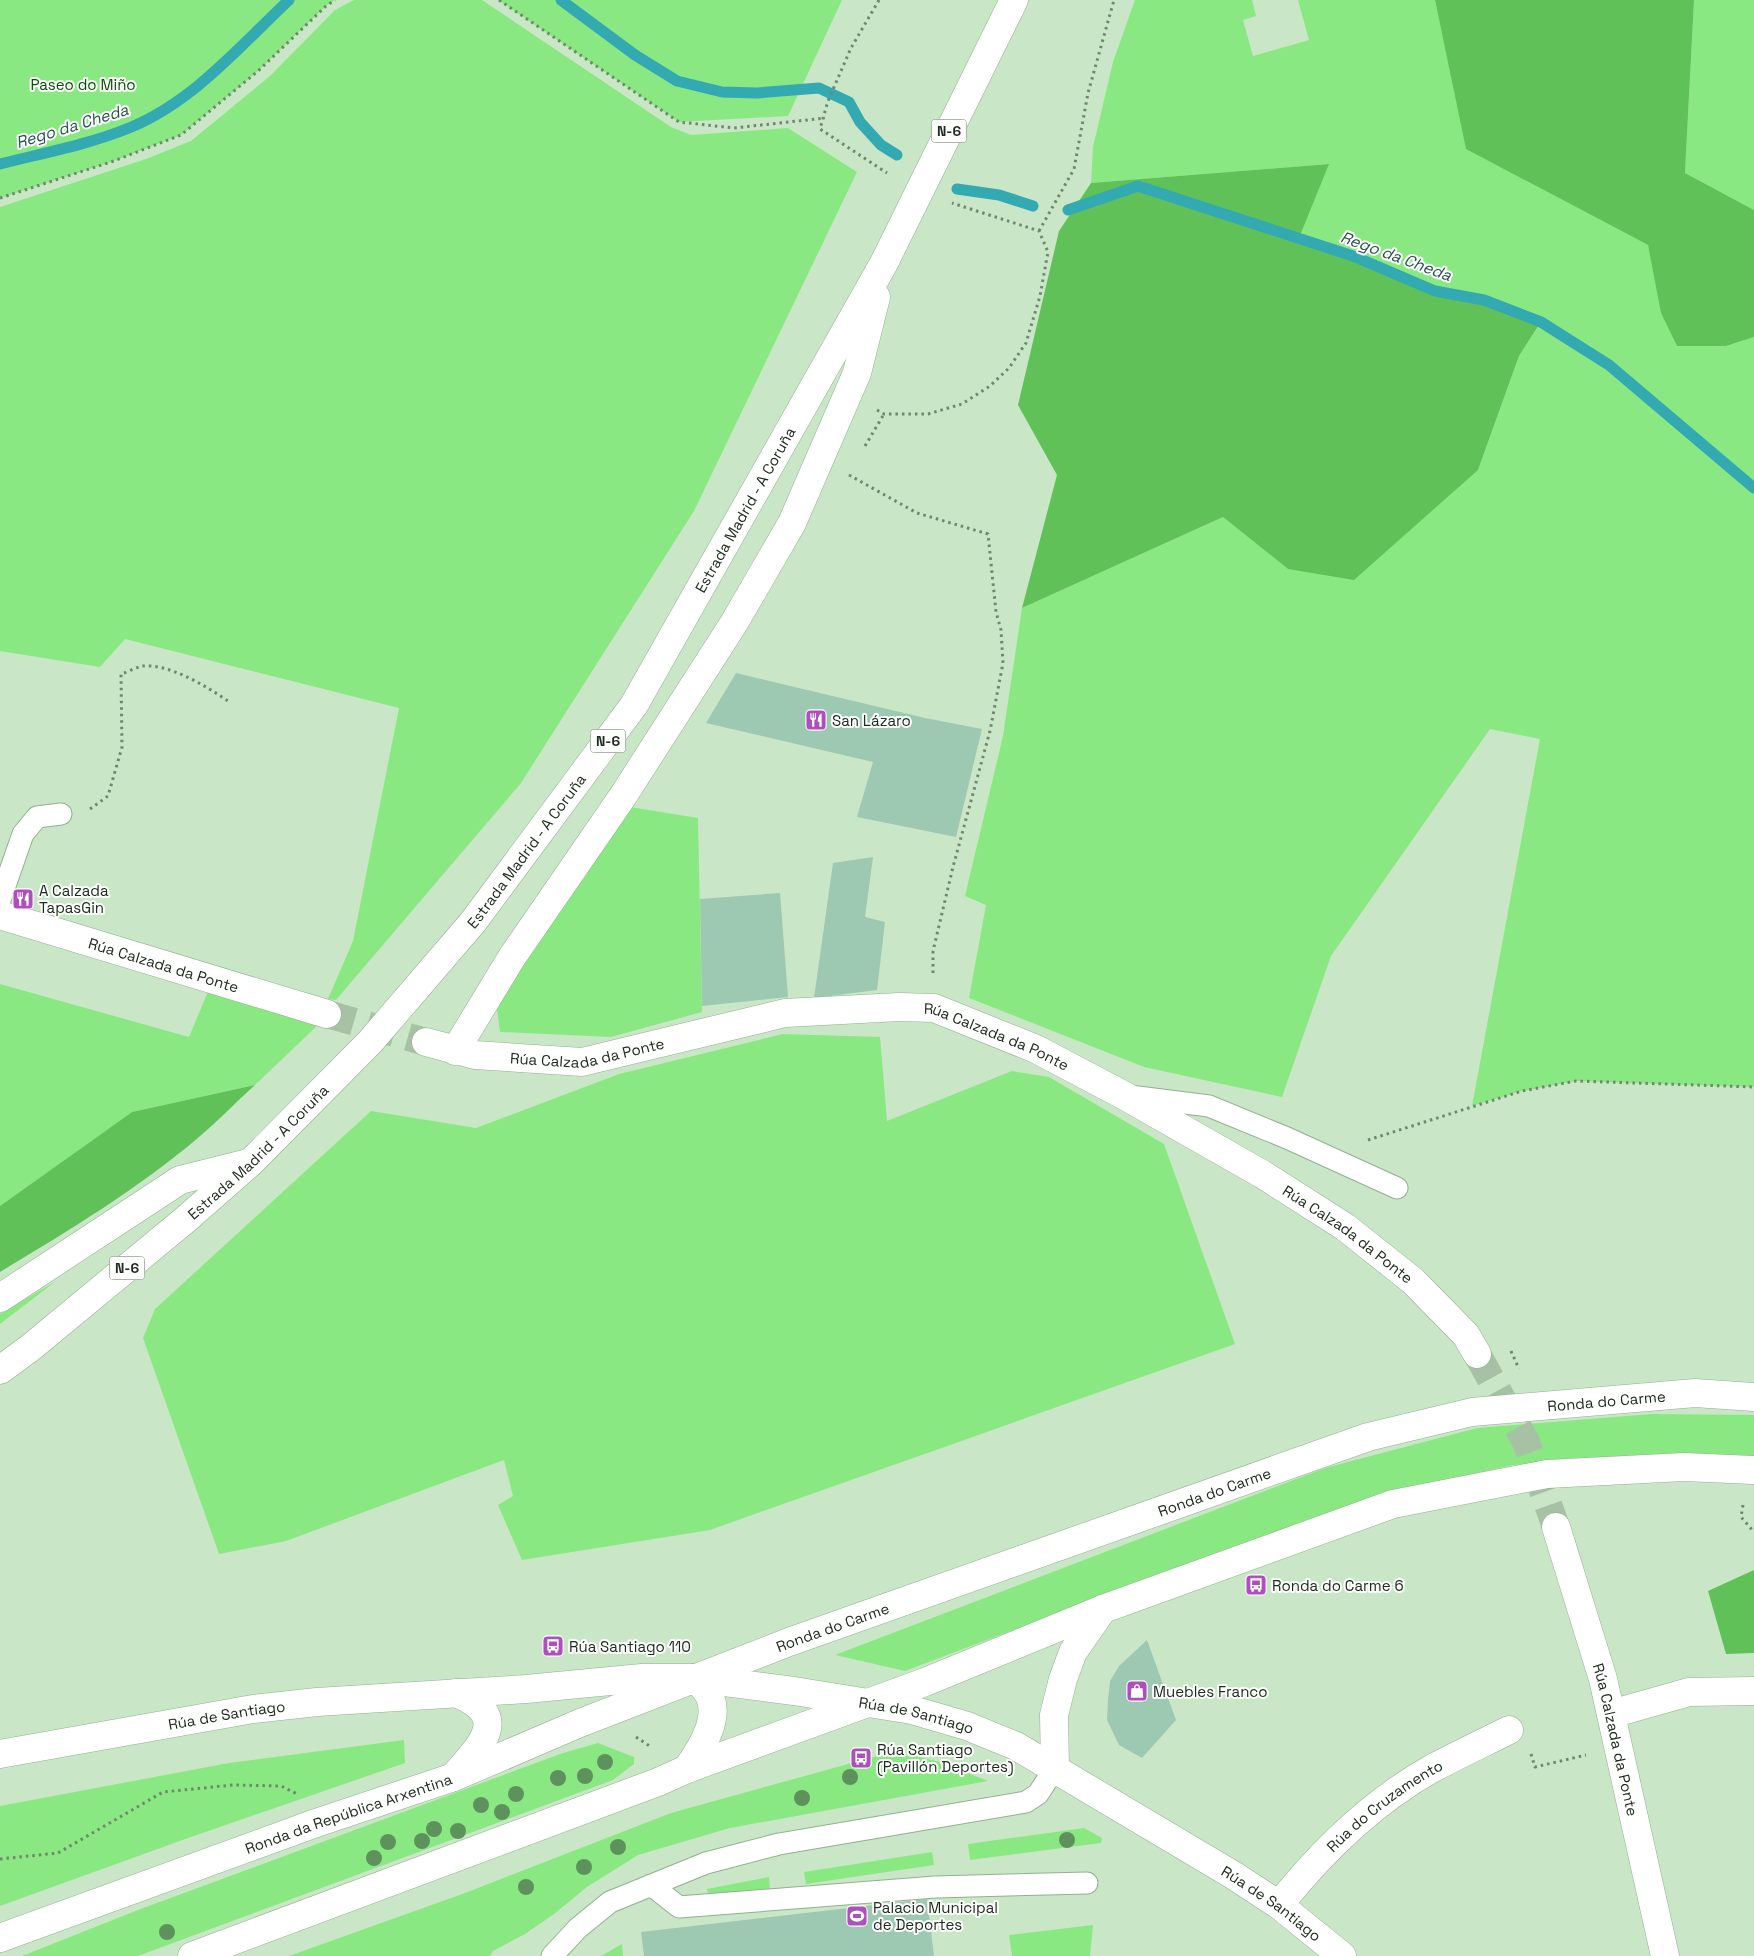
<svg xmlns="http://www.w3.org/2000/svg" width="1754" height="1956" font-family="'Space Grotesk',sans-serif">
	<rect width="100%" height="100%" fill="#c9e7c6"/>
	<path fill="#8ae882" d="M0,0H335L326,6L258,71L181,135L111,162L0,198Z
		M354,0H482L671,127L691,135L788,128L857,172L694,511L521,783L336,1000L328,999L353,941L399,708L125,639L100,667L0,651V207L146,159L191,141L270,76L335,10Z
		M498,0H842L788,116L679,122Z
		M1135,0H1252L1256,16L1243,20L1253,56L1309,40L1298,0H1435L1467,149L1648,245L1651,259L1726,346L1754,337V1087L1576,1081L1522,1091L1472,1106L1540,739L1490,729L1331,956L1282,1097L1144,1067L969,998L986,905L965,896L1003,736L1022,608L1223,517L1288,569L1478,470L1519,356L1541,323L1484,300L1435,291L1353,256L1299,238L1328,164L1091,183L1093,147L1113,62Z
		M1694,0H1754V210L1685,173Z
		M630,807L698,818L702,1012L611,1037L500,1032L496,1001Z
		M0,984L189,1037L209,989L320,1023L255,1085L132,1112L0,1206Z
		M783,1034L880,1037L887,1121L1012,1071L1049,1077L1164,1144L1235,1344L710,1530L522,1560L498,1505L513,1496L504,1460L286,1541L219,1554L143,1338L155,1309L371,1111L476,1128L619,1074Z
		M56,1281L0,1324V1314Z
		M1652,1414L1754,1415V1462L1628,1459L1513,1465L1394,1492L1169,1571L905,1671L835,1655L1325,1468L1477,1428Z
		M404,1740L405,1763L188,1838L0,1906V1806L229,1763Z
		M598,1743L634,1757V1764L613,1780L138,1956H22L138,1910L563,1753Z
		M877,1756H916L940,1762L988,1781L730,1828L638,1855L587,1887L554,1914L525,1934L493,1951L490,1956H289L465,1893L671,1813Z
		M1084,1828L1102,1838L1101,1843L970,1860L968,1844Z
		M932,1852L934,1865L806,1884L804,1872Z
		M769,1877L770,1890L709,1897L707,1889Z
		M1093,1925L1090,1956H1012L1009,1935Z
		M622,1944L623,1956H601Z"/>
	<path fill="#60c159" d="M1435,0H1694L1685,173L1754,210V337L1726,346H1677L1661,313L1648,245L1466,149Z
		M1329,164L1299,238L1353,256L1435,291L1484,300L1541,322L1519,356L1478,470L1354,580L1288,569L1223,517L1022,608L1057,475L1018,405L1059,231L1091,183Z
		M255,1085C236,1102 218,1121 199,1137C138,1189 68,1231 0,1272V1206L132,1112Z
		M1754,1570V1653L1726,1654L1708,1591Z"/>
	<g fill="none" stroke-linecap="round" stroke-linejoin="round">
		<path stroke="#33a9b2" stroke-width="11" d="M561,0L635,55L677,81L722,92L757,93L819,88L849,102L860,122L881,145L897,155
			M0,164C43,153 87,145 129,128C193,102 240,46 289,0
			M957,189L999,195L1033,206
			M1068,210L1138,186L1353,256L1435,291L1484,300L1541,322L1609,365L1754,488"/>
	</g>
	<path fill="#9dc8b2" d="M736,673L925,718L982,729L956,837L857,817L873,762L706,723Z
		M873,857L865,917L885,922L877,990L814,998L833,863Z
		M780,893L788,997L702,1006L700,899Z
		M1147,1640L1176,1720L1142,1758L1119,1745L1107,1720L1108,1700L1110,1681L1119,1666Z
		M927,1899L934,1956H644L641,1932Z"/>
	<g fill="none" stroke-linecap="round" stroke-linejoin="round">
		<path stroke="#a7c1a5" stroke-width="28" stroke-dasharray="28 14" stroke-linecap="butt" d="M327,1014L426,1042
			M1477,1354L1526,1442L1556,1527"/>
		<g stroke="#93b090" stroke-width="23">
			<path id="service" d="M0,900L23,834L37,817L61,814
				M1130,1096L1209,1106L1287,1138L1397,1188
				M651,1885L679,1907L935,1887L1087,1883
				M552,1956L578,1928L610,1902L706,1863L779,1844L1026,1802L1038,1794L1055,1768"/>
		</g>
		<g stroke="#93b090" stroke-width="29">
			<g id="pedestrian">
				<path id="s1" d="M0,915L327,1014"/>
				<path id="s2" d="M426,1042L475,1055L582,1062L785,1013L899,1007L934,1008L1036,1049L1125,1096L1262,1174L1345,1227L1413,1281L1466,1335L1477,1354"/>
				<path id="s3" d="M1556,1527L1603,1679L1665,1956"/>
				<path d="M1611,1714L1689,1692L1754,1691"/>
			</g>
		</g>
		<g stroke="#93b090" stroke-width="29">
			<g id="minor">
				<path d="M456,1693C510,1715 484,1743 456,1774"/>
				<path d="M1055,1768L1054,1715L1063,1679L1073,1652L1103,1609"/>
				<path d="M687,1769C701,1749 725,1713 705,1689C702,1685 697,1681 693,1678"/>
				<path id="s4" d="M1279,1905C1322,1851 1372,1802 1433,1768C1458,1755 1483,1743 1509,1730"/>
				<path id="s5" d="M0,1938L316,1823L454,1777L580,1723L789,1642L1368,1437L1472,1412L1695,1393L1754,1397"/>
				<path d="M192,1956L658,1782L687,1769L925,1682L1103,1609L1393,1504L1547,1474L1684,1467L1754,1470"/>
			</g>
		</g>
		<g stroke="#93b090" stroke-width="29">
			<g id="tertiary">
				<path id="s6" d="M0,1754L253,1709L317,1702L526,1689L642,1678H693L794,1691L912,1710L967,1726L1016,1746L1233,1875L1279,1905L1342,1956"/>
			</g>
		</g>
		<g stroke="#93b090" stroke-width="29">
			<g id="trunk">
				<path d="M455,1051L512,957L623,796L734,623L792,523L857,373L876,297"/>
				<path d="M0,1298L180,1180L248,1163"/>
				<path id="s7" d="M0,1370L30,1348L185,1220L251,1162L370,1042L473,922L634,705L884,263L1014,0"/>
			</g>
		</g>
		<path stroke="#71856f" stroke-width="3" stroke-dasharray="2.5 4" stroke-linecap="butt" d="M499,0L679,122L734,128L825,118
			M879,0L851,48L828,101L820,129L887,173
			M0,198L111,162L181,135L258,71L326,6L335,0
			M1039,231L1074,169L1088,93L1114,0
			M877,410L884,414H928L962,404L990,386L1009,368L1026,343L1040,296L1048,252L1039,231L952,203
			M865,446L884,414
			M849,475L917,513L988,534L996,612L1001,630L1003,663L990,731L953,867L933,951V976
			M90,809L108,796L122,747L121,674C128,672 136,667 143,666C170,664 206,686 228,701
			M1368,1140L1522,1091L1576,1081L1754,1087
			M1511,1351L1519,1369
			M1743,1505L1741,1517L1754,1532
			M636,1737L651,1747
			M1531,1754L1535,1767L1586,1755
			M0,1859L58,1853L163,1792L233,1785L281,1786L297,1794"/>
		<use href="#service" stroke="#fff" stroke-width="21"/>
		<use href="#pedestrian" stroke="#fff" stroke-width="28"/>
		<use href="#minor" stroke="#fff" stroke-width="28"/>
		<use href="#tertiary" stroke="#fff" stroke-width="28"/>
		<use href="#trunk" stroke="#fff" stroke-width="28"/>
	</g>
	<g fill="#5e925c">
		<circle cx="605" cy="1762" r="8"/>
		<circle cx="585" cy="1776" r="8"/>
		<circle cx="850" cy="1777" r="8"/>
		<circle cx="558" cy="1778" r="8"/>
		<circle cx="516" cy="1794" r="8"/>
		<circle cx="802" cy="1798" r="8"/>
		<circle cx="481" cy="1805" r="8"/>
		<circle cx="502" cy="1812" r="8"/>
		<circle cx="434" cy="1829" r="8"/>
		<circle cx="458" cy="1831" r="8"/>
		<circle cx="1067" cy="1840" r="8"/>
		<circle cx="422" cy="1841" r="8"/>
		<circle cx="388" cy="1842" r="8"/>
		<circle cx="618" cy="1847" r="8"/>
		<circle cx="374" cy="1858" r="8"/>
		<circle cx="584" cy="1867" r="8"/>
		<circle cx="526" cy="1887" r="8"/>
		<circle cx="167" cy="1932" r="8"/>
	</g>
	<defs>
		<g id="restaurant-square" transform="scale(1.125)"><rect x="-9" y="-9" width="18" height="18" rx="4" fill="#ad50bb" stroke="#fcfffc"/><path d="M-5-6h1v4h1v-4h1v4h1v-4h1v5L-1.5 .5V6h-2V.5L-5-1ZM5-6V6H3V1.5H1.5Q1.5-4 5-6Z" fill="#fff"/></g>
		<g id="bus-square" transform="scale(1.125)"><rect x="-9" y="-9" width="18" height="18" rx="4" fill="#ad50bb" stroke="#fcfffc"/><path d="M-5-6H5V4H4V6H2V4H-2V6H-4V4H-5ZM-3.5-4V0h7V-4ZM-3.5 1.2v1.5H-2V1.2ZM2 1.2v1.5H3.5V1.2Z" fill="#fff"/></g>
		<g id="shop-square" transform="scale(1.125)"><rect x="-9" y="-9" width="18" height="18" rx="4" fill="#ad50bb" stroke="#fcfffc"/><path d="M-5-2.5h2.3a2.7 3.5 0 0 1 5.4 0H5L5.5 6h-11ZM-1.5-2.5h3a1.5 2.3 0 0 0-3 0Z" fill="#fff"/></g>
		<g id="stadium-square" transform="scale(1.125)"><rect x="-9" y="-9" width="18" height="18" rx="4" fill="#ad50bb" stroke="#fcfffc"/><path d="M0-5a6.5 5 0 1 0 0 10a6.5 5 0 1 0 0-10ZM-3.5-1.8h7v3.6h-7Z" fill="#fff"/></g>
	</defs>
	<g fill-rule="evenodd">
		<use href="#restaurant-square" x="816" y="720"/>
		<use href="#restaurant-square" x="23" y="899"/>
		<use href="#bus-square" x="1256" y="1585"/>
		<use href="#bus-square" x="553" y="1646"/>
		<use href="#shop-square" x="1137" y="1691"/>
		<use href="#bus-square" x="861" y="1758"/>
		<use href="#stadium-square" x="857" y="1916"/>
	</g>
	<g text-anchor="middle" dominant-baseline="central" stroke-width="4" stroke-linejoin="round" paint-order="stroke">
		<g fill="#fcfffc" stroke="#626b61" stroke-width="1">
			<rect x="931.5" y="119.5" width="35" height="23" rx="4"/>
			<rect x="590.5" y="729.5" width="35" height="23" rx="4"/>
			<rect x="109.5" y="1256.5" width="35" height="23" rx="4"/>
		</g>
		<g font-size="14" font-weight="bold" fill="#202b1f">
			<text x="949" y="131">N-6</text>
			<text x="608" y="741">N-6</text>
			<text x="127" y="1268">N-6</text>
		</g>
		<g font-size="15" fill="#074d05" stroke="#fcfffc">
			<text x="83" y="84">Paseo do Miño</text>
		</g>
		<g font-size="15" fill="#202b1f" stroke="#fcfffc">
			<text stroke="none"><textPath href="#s7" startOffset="1148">Estrada Madrid - A Coruña</textPath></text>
			<text stroke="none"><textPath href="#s7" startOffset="742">Estrada Madrid - A Coruña</textPath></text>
			<text stroke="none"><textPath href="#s1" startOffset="171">Rúa Calzada da Ponte</textPath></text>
			<text stroke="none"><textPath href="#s2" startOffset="584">Rúa Calzada da Ponte</textPath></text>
			<text stroke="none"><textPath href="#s2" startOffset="164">Rúa Calzada da Ponte</textPath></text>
			<text stroke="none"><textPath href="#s7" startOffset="338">Estrada Madrid - A Coruña</textPath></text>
			<text stroke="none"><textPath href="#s2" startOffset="989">Rúa Calzada da Ponte</textPath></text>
			<text stroke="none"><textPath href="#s5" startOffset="1699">Ronda do Carme</textPath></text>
			<text stroke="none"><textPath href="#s5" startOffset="1294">Ronda do Carme</textPath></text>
			<text stroke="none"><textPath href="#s5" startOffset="889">Ronda do Carme</textPath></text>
			<text stroke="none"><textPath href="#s6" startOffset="230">Rúa de Santiago</textPath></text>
			<text stroke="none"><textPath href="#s6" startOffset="925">Rúa de Santiago</textPath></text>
			<text stroke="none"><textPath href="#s3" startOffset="221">Rúa Calzada da Ponte</textPath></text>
			<text stroke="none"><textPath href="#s4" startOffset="146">Rúa do Cruzamento</textPath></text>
			<text stroke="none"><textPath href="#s5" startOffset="370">Ronda da República Arxentina</textPath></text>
			<text stroke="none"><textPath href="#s6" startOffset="1330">Rúa de Santiago</textPath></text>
		</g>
		<g font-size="15" fill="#202b1f" stroke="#fcfffc" text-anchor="start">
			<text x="832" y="720">San Lázaro</text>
			<text x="39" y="890">A Calzada<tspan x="39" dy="17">TapasGin</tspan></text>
			<text x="1272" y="1585">Ronda do Carme 6</text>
			<text x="569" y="1646">Rúa Santiago 110</text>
			<text x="1153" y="1691">Muebles Franco</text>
			<text x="877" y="1749">Rúa Santiago<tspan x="877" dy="17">(Pavillón Deportes)</tspan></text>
			<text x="873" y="1907">Palacio Municipal<tspan x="873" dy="17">de Deportes</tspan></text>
		</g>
		<g font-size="16" font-style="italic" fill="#2c4e50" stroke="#fcfffc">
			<text transform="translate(72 126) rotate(-17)">Rego da Cheda</text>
			<text transform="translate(1396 256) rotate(20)">Rego da Cheda</text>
		</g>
	</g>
</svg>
